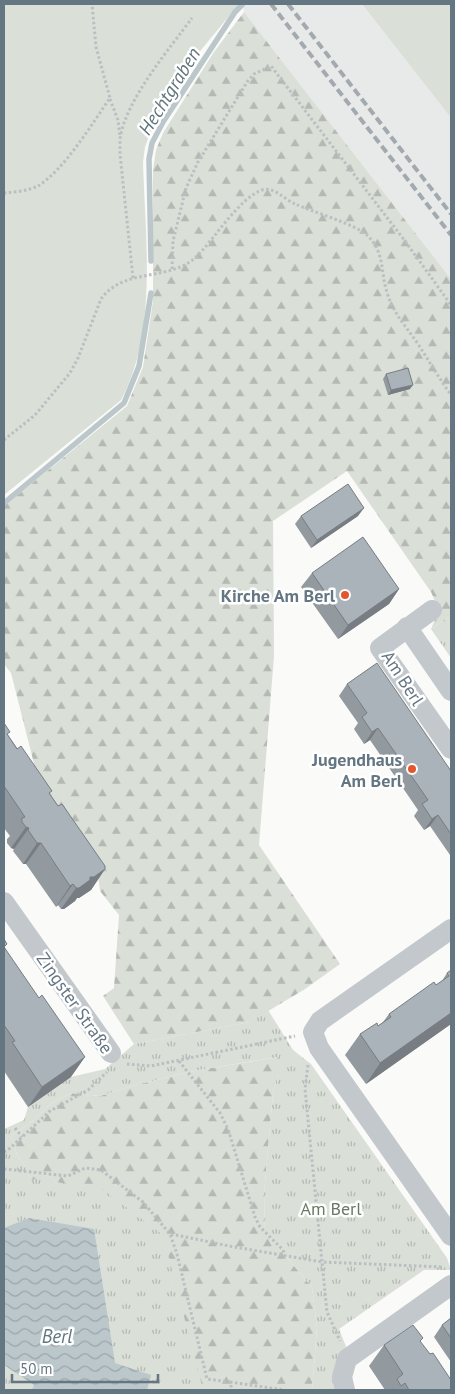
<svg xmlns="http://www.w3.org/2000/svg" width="455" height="1394" font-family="'PT Sans',sans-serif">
	<defs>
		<pattern id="forest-firs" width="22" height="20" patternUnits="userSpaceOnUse" patternTransform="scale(1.25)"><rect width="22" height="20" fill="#dadfd7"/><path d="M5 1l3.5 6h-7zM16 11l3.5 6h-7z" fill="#b4b9b4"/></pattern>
		<pattern id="park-tufts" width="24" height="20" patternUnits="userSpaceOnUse" patternTransform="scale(1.25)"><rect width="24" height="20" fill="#dadfd7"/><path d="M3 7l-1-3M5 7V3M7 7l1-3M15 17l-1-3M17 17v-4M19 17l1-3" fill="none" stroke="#b4b9b4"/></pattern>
		<pattern id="water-waves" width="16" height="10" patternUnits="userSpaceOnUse" patternTransform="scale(1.25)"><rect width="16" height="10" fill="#bbc7cb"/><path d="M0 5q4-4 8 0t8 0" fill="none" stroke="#9ca6aa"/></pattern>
	</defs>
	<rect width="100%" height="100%" fill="#fafaf8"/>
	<path fill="#e8e9e9" d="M243,4H362L451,118V279L244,12Z"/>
	<path fill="#dadfd7" d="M4,4H239L201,50L149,136L145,147L143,162C145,238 158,331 121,400L4,495Z
		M362,4H451V118Z"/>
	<path fill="url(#forest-firs)" d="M244,12L451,279V615L431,629L439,610L431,592L347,471L273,521L274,656L259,845L340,964L305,989L250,1022L134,1044L103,996L114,988L119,915L100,891L98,875L42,795L11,673L4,664V506L127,406L143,367L153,301V170L156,150L163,133L214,52Z
		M279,1057L278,1074L273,1093L264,1194L265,1232L312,1287L317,1328L312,1390H4V1189L31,1181L23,1163L17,1155L11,1136L34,1120L50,1104L71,1093L100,1096L139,1084L199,1070Z"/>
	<path fill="url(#park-tufts)" d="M451,615V658L431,629Z
		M268,1010L293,1050L311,1064L447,1258L451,1270H424L339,1329L347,1349L338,1390H312L317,1328L312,1287L265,1232L264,1194L273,1093L278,1074V1057L199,1070L139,1084L100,1096L71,1093L50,1104L34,1120L11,1136L17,1155L23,1163L31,1180L36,1179L102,1189L163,1235L203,1390H4V1190L16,1186L4,1189V1129L24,1120L28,1107L71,1077L105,1069L134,1044L250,1022Z"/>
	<path fill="url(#water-waves)" d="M29,1218L94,1229L115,1363L151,1375L147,1390H32L34,1385L4,1365V1228Z"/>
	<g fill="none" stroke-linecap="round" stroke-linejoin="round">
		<path stroke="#bbc7cb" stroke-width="5.5" d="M151,261L149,159L152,143L163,122L235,12L242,5
			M4,503L124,403L139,366L151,293"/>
		<path stroke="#bbbfc2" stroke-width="3" stroke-dasharray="2.5 2.5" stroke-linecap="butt" d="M110,99L118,120L120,136
			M4,193C15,192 28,191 38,186C64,170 92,124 110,98L96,47L92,4
			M172,269L173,241L186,188L198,162L247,82L254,74L271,66L405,241L451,305
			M133,278L120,154C120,149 120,144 120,139C125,101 170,48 192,18
			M4,440L35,415L70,373L78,358L101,299C124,267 169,282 196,257C213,241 239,198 262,190C274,186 285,200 295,204C313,212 355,224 368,236C384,252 381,271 386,289C392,312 405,325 418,344C429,361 439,378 451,395
			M179,1061L220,1113L228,1129L255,1217L260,1227L283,1250L285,1256
			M127,1064L151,1066L295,1036
			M308,1065L305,1089L322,1262L443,1267
			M15,1128L22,1137
			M4,1152L8,1150L50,1111L88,1090L107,1072
			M4,1169L68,1176L85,1168L101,1170L143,1202L170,1234L177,1254L207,1379L230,1382L232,1390
			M171,1234L229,1246L322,1262L327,1312L340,1341
			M230,1382L284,1390"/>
		<path stroke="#c3c8cc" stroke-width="20" d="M432,610L380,648L451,749
			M407,627L451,691
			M4,902L111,1053
			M451,929L320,1021L313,1032L319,1048L451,1236
			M345,1390L342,1377L347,1359L451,1285"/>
		<path stroke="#a2aab0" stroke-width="4" stroke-dasharray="8 4" stroke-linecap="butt" d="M271,4L451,235
			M288,4L451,214"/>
	</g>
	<path fill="#929a9f" d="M386,374L410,389L388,395L383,379Z
		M301,516H358L311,548L295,524Z
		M312,573L399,589L389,604L338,639L301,587Z
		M347,684L451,771V854L450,855L430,826L424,830L414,816L418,810L370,740L364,744L354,729L358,723L339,696Z
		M4,723L8,735L58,806L105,869L91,890L79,898H77L75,901L64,909H61L58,905L56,907L26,864H23L13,851L14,849L11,848L7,843V839L10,836L4,828Z
		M4,939L5,948L71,1077L28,1107L4,1071Z
		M451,970V1024L366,1084L345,1055L360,1034L378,1026L383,1022L389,1014L436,985L442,981L447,973Z
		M451,1318V1362L434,1337L442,1325Z
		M420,1342L451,1390H385L369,1366L384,1345Z"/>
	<path fill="#777d82" d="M413,385L410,389L388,395L391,390Z
		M364,508L358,516L311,548L317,540Z
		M399,589L389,604L338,639L348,625Z
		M378,728L370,740L364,744L372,732Z
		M438,815L430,826L424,830L432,819Z
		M26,827L29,828L14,849L11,848Z
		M37,843H41L26,864H23Z
		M105,869L91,890L79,898H77L75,901L64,909H61L76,888L90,877Z
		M73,884L58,905L56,907L70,886Z
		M451,1013V1024L366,1084L380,1063Z
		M85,1057L71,1077L28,1107L42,1087Z"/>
	<path fill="#aab3b9" stroke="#777d82" d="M408,368L413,385L391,390L386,374Z
		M348,484L364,508L317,540L301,516Z
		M363,537L399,589L348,625L312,573Z
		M377,663L451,771V834L438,815L432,819L422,804L428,800L378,728L372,732L362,717L367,713L347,684Z
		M4,723L10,732L7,734L17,749L21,746L52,791L49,793L58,806L62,804L105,866V869L94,877H90V880L79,888H76L73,884L70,886L41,843H37L28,830L29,828L26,827L22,822V818L25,817L4,786Z
		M4,939L7,944L4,947L39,998L42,995L85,1057L42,1087L12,1042L15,1041L4,1025Z
		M451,970V1013L380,1063L360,1034L377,1023L378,1026L391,1017L389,1014L434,982L436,985L449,976L447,973Z
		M451,1318V1338L442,1325Z
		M413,1325L423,1338L420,1341L430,1354L433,1353L451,1380V1390H409L405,1383L401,1386L397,1379L403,1374L384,1345Z"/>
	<g fill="#e4572e" stroke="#fff" stroke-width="2">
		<circle cx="345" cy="595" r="5"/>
		<circle cx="412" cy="769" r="5"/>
	</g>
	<g text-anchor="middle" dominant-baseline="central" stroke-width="5" stroke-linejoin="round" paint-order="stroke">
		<g font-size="18" font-weight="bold" fill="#657683" stroke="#fff" text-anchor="end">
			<text x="335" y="595">Kirche Am Berl</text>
			<text x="402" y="759">Jugendhaus<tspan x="402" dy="21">Am Berl</tspan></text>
		</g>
		<g font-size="18" fill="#657683" stroke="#fff">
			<text transform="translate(403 678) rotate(57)">Am Berl</text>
			<text transform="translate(75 1003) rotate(55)">Zingster Straße</text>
		</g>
		<g font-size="18" fill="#687a64" stroke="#fff">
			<text x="331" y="1208">Am Berl</text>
		</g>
		<g font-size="19" font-style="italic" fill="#60757c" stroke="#fff">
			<text transform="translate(169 91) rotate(-58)">Hechtgraben</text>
			<text x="57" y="1336">Berl</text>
		</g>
	</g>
	<rect width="455" height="1394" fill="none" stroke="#657683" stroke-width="10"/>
	<path d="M12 1374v8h146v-8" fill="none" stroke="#657683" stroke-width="2.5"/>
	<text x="20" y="1374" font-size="15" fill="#657683" stroke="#ffffff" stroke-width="4" paint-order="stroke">50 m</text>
</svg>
